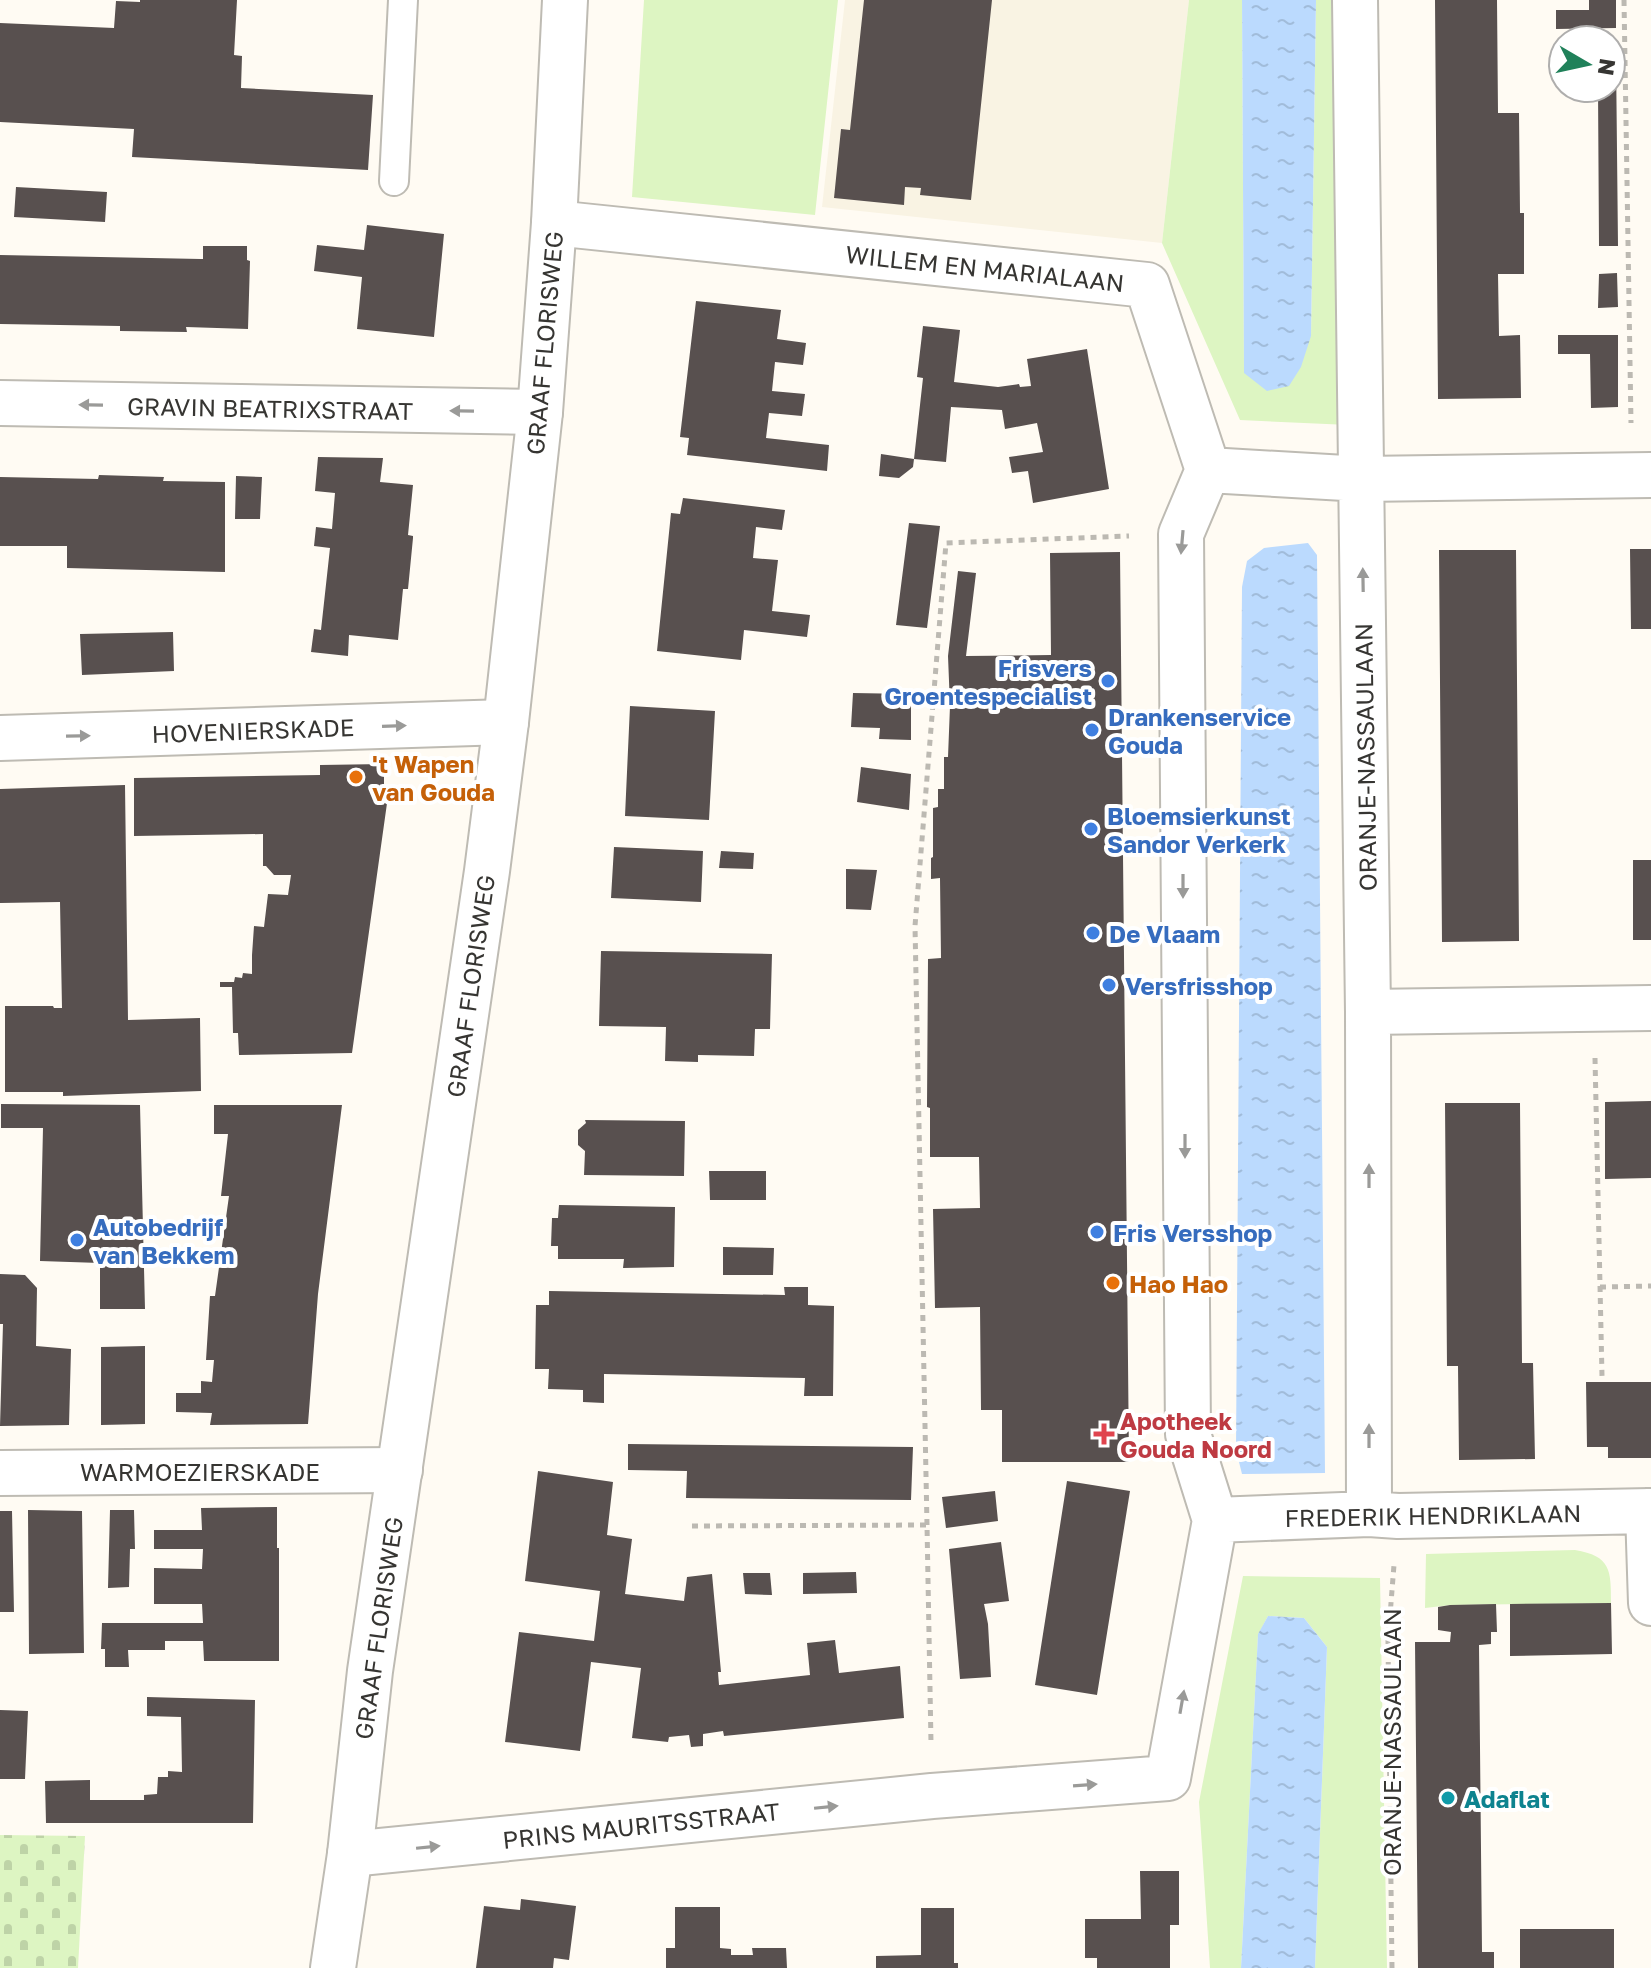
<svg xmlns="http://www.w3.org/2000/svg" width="1651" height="1968" font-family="'Golos Text',sans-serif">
	<defs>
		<pattern id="cemetery-stones" width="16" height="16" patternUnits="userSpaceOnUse" patternTransform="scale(2)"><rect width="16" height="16" fill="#ddf5c2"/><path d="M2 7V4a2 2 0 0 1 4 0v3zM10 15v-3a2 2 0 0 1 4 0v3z" fill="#bed3a7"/></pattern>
		<pattern id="water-ripples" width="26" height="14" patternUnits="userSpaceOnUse" patternTransform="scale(2)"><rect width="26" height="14" fill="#bbdafe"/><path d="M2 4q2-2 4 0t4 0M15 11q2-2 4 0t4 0" fill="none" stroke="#a1bcda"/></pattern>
	</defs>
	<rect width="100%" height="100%" fill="#fffbf3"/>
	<path fill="#f9f3e3" d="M845,0H1189L1162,243L822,207Z"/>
	<path fill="#ddf5c2" d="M644,0H838L815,215L632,197Z
		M1189,0H1242L1244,373L1311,336L1316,0H1342L1349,425L1240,420L1162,243Z
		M1575,1550C1611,1556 1611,1570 1611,1603L1451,1605L1425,1608L1426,1554Z
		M1243,1576L1380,1578L1387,1968H1315L1327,1647L1304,1618L1268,1616L1258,1635L1241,1968H1210L1199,1802Z"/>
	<path fill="url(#cemetery-stones)" d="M0,1835L85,1836L78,1968H0Z"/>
	<path fill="url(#water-ripples)" d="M1242,0H1316L1311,336L1301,367L1289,386L1267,391L1244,373Z
		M1308,543L1317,555L1325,1473L1242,1474L1236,1450L1242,587L1247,561L1264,548Z
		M1268,1616L1304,1618L1327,1647L1315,1968H1241L1258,1634Z"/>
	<path fill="#58504f" d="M140,0H237L234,55L242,56L241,88L373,95L368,170L132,157L134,129L0,122V23L114,28L116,1L140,2Z
		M864,0H992L971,200L920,195L921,188L905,187L904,205L834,198L841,129L850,130Z
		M1435,0H1497L1498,113H1519L1520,213H1524V274H1498L1499,336L1520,335L1521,398L1438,399Z
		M1589,0H1616V28L1556,29V10H1589Z
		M1611,56H1616L1618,246H1599L1598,88H1611Z
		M16,187L107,192L105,222L14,217Z
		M367,225L444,234L434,337L357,329L362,277L314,271L317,245L364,250Z
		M203,246H247V260L250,261L248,329L186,327L187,332L120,331V326L0,324V255L201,259H203Z
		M1617,273L1618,307L1598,308L1599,274Z
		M696,301L781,310L777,339L806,343L803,365L775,362L772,391L805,394L802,416L769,413L766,438L829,445L827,471L687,455L689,438L680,437Z
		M923,326L960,330L954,382L998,387L1019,384L1020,387L1031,386L1027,359L1087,349L1109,489L1033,503L1028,471L1012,473L1009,457L1043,452L1037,423L1005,429L1002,410L951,407L946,462L914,459L913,467L899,478L879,476L881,454L914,459L923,378L917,377Z
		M1558,335H1618V407L1591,408L1590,354H1558Z
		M318,457L383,458L380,482L413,485L408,535L413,536V538L408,589H403L398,640L349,635L348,656L311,652L314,629L321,630L330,548L314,546L316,527L332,529L335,493L315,491Z
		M99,475L164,477L163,481L225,482V572L67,568V546H0V477L98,479Z
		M236,476L262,477L260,519H235Z
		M683,498L785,510L782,530L756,527L753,558L778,560L772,611L810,615L807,637L744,630L741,660L657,651L671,513L680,514Z
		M909,523L940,526L927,628L896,625Z
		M1630,549H1651V629H1631Z
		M1439,550H1516L1519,941L1442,942Z
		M1120,552L1129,1462H1002V1410H981L980,1307L935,1308L933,1209L980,1208L979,1157H930V1108L927,1107L928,959L941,958L940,878L931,879V858L933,857V808L938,807V789H944V757H948L950,706L948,656L958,571L976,573L966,656L1051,655L1050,553Z
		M173,632L174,671L82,675L80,634Z
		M853,693L911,694V740L879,739L880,728L851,727Z
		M630,706L715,711L709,820L625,816Z
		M384,764V789H389L352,1053L239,1055L238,1033H233L232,987H220V982H234L235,977L242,978L243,973L252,974V955L254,926L264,927L268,894L288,895L291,875H274L266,866H263V834L134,836V778L320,775V765Z
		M861,767L911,774L909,810L857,802Z
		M125,785L128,1020L200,1018L201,1091L63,1096V1092H5V1006H53L54,1008H62L60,902L0,903V789Z
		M614,847L703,851L701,902L611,898Z
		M721,851L754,853L753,869L719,868Z
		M1633,860H1651V940H1633Z
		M846,869L877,870L871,910L846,909Z
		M601,951L772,954L770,1029H755L754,1056L698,1055V1062L665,1061L666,1027L599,1026Z
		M1651,1101V1178L1605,1179V1102Z
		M1445,1103H1520L1522,1363H1533L1535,1459L1459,1460L1458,1366H1447Z
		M1,1104L140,1105L145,1309H100V1263L40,1261L43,1128H1Z
		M214,1105H342L318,1294L308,1424L210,1425L212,1413L176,1412V1393H201V1381L212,1382L214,1360H206L210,1296H215L229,1196H221L228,1134H214Z
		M585,1120L685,1121L684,1176L584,1175L585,1151L578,1145V1130L586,1123Z
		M709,1171H766V1200H710Z
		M559,1205L675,1207L674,1267L623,1268L624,1259H558V1246H551L552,1218H558Z
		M723,1247L774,1248L773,1275H723Z
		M0,1274L25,1275L37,1288L36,1346L71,1349L69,1425L0,1426L3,1324H0Z
		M784,1287H808V1305L834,1306L833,1396H804L805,1378L604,1374V1403L583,1402V1390L548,1389L549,1369H535L536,1305H549V1291L785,1295Z
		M145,1346V1424L101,1425V1347Z
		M1586,1382H1651V1458H1608V1447H1587Z
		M628,1444L913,1447L911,1500L686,1498L687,1471L628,1470Z
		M538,1471L613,1482L607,1535L632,1539L625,1594L684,1601L687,1577L712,1574L721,1672H718L719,1685L810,1675L807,1643L835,1640L839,1673L900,1666L904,1718L724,1736L723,1731L703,1734V1746L691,1747L689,1735L669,1737L668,1742L632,1738L641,1668L591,1662L580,1751L505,1742L519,1632L594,1641L600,1591L525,1581Z
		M1067,1481L1130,1491L1097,1695L1035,1685Z
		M995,1491L998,1521L946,1528L942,1497Z
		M277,1507V1548H279V1661H204L203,1641H165V1650H128L129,1667H105V1649H101L102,1623H203L202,1604H154V1568L202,1569L203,1549H154V1530H202L201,1508Z
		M28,1510L82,1511L84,1653L29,1654Z
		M110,1510H134L135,1549H130L129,1587L108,1588Z
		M0,1511H12L14,1612H0Z
		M1001,1542L1009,1601L984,1604L988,1624L991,1677L960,1679L949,1549Z
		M856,1572L857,1593L803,1594V1573Z
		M743,1573H770L772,1595L745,1594Z
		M1611,1603L1612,1654L1510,1656V1604Z
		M1496,1604L1497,1632H1491V1644L1479,1645L1482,1952H1494V1968H1418L1415,1642H1450L1451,1632L1438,1630V1607L1450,1605Z
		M147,1697L255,1700L253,1823H46L45,1781L90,1780V1800H144V1795L157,1794L158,1777H168V1771L182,1772L181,1717L147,1716Z
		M0,1710L28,1711L25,1779H0Z
		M1140,1871H1179V1925H1170V1968H1097V1958H1085V1919H1141Z
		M521,1899L576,1906L569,1960L554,1958L553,1968H476L484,1906L520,1910Z
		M675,1907H720V1948L731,1949V1955H753L752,1948H786L787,1968H666V1948H675Z
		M921,1908H954V1963H958V1968H876V1956L921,1955Z
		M1520,1929H1614V1968H1520Z"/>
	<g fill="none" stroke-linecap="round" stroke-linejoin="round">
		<g stroke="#bebbb3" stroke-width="32">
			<path id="lane" d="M394,181L403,0"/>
		</g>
		<g stroke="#bebbb3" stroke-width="48">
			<path id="street" d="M1355,0L1368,1012L1369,1514
				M0,403L540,412
				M1208,470L1362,479L1651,475
				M0,738L506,722
				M1368,1012L1651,1008
				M0,1473L400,1470
				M1648,1511L1651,1603
				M1215,1520L1369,1514L1398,1516L1651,1511
				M350,1854L932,1796L1168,1778L1215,1520L1188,1434L1181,534L1208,470L1147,285L554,223"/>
		</g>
		<g stroke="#bebbb3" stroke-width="48">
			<path id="secondary" d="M333,1968L350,1854L370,1671L487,871L506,722L540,412L554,223L565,0"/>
		</g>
		<path stroke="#bcb9b2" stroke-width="5" stroke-dasharray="6 6" stroke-linecap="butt" d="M1624,0L1631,423
			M1595,1058L1602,1376
			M1600,1287L1651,1286
			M927,1525L915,926L946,543L1129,536
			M692,1526L927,1525L931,1743
			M1392,1968L1388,1641L1394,1565"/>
		<use href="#lane" stroke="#fff" stroke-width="28"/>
		<use href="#street" stroke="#fff" stroke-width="44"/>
		<use href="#secondary" stroke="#fff" stroke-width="44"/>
	</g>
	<defs><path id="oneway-solid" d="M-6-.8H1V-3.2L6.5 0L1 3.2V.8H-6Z" transform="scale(2)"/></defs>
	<g fill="#9a9a98">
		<use href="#oneway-solid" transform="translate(91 405) rotate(-179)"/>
		<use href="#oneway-solid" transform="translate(462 411) rotate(-179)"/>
		<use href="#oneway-solid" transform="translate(1182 542) rotate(95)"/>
		<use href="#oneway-solid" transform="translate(1363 580) rotate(-91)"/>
		<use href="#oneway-solid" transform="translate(394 726) rotate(-2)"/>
		<use href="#oneway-solid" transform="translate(78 736) rotate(-1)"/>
		<use href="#oneway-solid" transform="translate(1183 886) rotate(90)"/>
		<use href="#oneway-solid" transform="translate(1185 1146) rotate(90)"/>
		<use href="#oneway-solid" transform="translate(1369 1176) rotate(-90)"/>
		<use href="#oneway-solid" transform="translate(1369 1436) rotate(-90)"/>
		<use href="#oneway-solid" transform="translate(1182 1702) rotate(-80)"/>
		<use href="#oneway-solid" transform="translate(1085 1785) rotate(-4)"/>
		<use href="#oneway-solid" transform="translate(826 1807) rotate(-6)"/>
		<use href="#oneway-solid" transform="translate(428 1847) rotate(-6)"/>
	</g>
	<g fill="#3f7fe0" stroke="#fff" stroke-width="3">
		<circle cx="1108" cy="681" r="8"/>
		<circle cx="1092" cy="730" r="8"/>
		<circle cx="1091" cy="829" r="8"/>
		<circle cx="1093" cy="933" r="8"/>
		<circle cx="1109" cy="985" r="8"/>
		<circle cx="1097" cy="1232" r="8"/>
		<circle cx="77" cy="1240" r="8"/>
	</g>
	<g fill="#e8710a" stroke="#fff" stroke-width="3">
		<circle cx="356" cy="777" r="8"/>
		<circle cx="1113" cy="1283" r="8"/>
	</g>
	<path fill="#e0444e" stroke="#fff" stroke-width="3" d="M1100 1422h8v8h8v8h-8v8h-8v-8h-8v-8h8z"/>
	<circle fill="#0f9aa8" stroke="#fff" stroke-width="3" cx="1448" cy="1798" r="8"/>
	<g text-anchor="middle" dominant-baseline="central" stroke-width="8" stroke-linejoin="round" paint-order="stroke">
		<g font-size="24" fill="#363532" stroke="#fff">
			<text transform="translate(985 268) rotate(6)">WILLEM EN MARIALAAN</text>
			<text transform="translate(544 343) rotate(-85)">GRAAF FLORISWEG</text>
			<text transform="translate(270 408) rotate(1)">GRAVIN BEATRIXSTRAAT</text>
			<text transform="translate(253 730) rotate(-2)">HOVENIERSKADE</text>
			<text transform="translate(1365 757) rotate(-91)">ORANJE-NASSAULAAN</text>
			<text transform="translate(470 986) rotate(-82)">GRAAF FLORISWEG</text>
			<text x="200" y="1471">WARMOEZIERSKADE</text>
			<text transform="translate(1433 1515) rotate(-1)">FREDERIK HENDRIKLAAN</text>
			<text transform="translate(378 1628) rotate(-82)">GRAAF FLORISWEG</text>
			<text transform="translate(1391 1742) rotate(-90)">ORANJE-NASSAULAAN</text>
			<text transform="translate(641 1825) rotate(-6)">PRINS MAURITSSTRAAT</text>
		</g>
		<g font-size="24" font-weight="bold" fill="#366cbe" stroke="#fff" text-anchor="start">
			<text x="1092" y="667" text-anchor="end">Frisvers<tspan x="1092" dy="28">Groentespecialist</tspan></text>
			<text x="1108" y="716">Drankenservice<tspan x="1108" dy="28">Gouda</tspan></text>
			<text x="1107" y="815">Bloemsierkunst<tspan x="1107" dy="28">Sandor Verkerk</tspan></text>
			<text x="1109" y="933">De Vlaam</text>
			<text x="1125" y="985">Versfrisshop</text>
			<text x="93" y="1226">Autobedrijf<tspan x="93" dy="28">van Bekkem</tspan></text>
			<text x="1113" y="1232">Fris Versshop</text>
		</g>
		<g font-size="24" font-weight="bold" fill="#c56008" stroke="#fff" text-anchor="start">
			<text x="372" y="763">'t Wapen<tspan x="372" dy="28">van Gouda</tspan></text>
			<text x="1129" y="1283">Hao Hao</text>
		</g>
		<g font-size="24" font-weight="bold" fill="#be3a42" stroke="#fff" text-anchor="start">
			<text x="1120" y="1420">Apotheek<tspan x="1120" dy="28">Gouda Noord</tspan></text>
		</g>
		<g font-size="24" font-weight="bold" fill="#0d838f" stroke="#fff" text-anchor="start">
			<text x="1464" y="1798">Adaflat</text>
		</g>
	</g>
	<g transform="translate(1587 64) rotate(99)"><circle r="38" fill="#ffffff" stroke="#afaead" stroke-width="2"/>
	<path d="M0-6L14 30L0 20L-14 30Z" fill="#20815a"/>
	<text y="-12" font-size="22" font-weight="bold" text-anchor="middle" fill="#363532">N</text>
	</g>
</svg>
